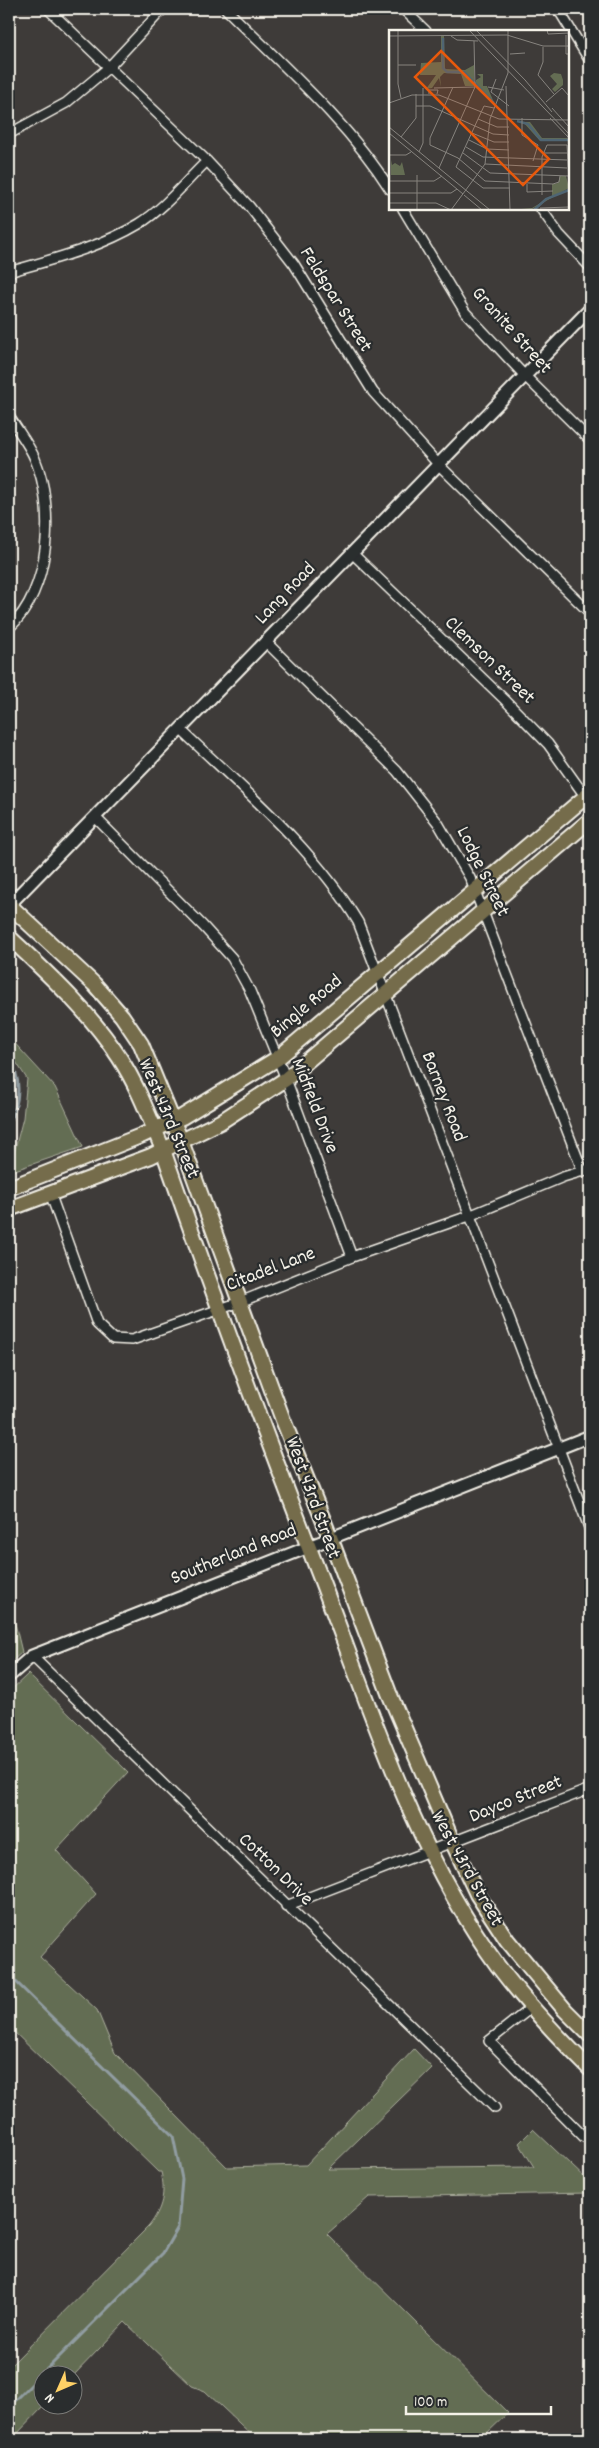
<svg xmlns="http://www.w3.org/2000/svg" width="599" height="2448" font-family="Dekko,sans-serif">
	<rect width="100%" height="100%" fill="#3e3b39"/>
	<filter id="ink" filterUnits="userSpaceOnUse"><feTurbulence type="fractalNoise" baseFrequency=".02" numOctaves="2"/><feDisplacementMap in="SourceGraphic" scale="10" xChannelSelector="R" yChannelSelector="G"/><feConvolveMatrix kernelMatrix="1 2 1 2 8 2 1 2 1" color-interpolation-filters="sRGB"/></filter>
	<g filter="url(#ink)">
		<path fill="#646d53" stroke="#acaf9e" d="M9,1037L55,1087L83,1147L9,1172L23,1118L27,1079L9,1051Z
			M9,1599L22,1652L9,1664Z
			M28,1674L128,1772L56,1850L96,1894L40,1957L97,2010L115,2053L227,2167L306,2165L414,2049L432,2068L328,2169L534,2167L519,2143L533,2129L590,2183V2193L369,2197L327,2234L508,2413L485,2435L474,2439H256L205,2391L192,2386L125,2322L73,2376H42L44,2406L12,2439H9V2367L149,2226C162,2209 166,2193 161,2172H158L9,2027V1692Z"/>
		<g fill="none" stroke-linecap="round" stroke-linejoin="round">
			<path stroke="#919da2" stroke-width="3" d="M9,1058C22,1078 20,1103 9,1123
				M9,1975L173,2136L182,2179L178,2227L163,2253L9,2407"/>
			<g stroke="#f4f1e8" stroke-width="12">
				<path id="minor" d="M48,9L207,161L249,206L294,264L373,392L438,464L590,613
					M226,9C283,66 347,121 390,189
					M403,9L426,31
					M558,9L590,61
					M9,134L66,103L108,68L163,9
					M403,209L465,312L525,376L590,440
					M541,209L559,234L590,267
					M9,272C53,259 99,248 139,224C165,208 185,182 207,161
					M9,416C17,430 29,444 35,459C55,507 51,591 9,628
					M352,553L505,700L548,744L590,803
					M266,642L397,771L438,823L470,878L583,1172
					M180,729C243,789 313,847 358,922L590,1530
					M95,817L203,926L232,958L250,991L286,1079L352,1257
					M50,1193L97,1324L113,1339L132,1340L240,1302L352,1257L469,1216L563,1177L590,1169
					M32,1656L495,2108
					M286,1906L590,1789
					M532,2007L489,2041L584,2137L590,2131"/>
			</g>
			<g stroke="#f4f1e8" stroke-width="15">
				<path id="tertiary" d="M9,905L590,309
					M9,1676L32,1656L590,1436"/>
			</g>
			<g stroke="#f4f1e8" stroke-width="18">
				<path id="primary" d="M9,905L94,984L122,1016L141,1044L181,1141L283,1420L330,1537L389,1693L453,1843L477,1894L507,1940L565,2010L590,2035
					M9,937C48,974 89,1011 119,1057C138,1086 150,1119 163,1150C213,1294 266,1437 321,1579C371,1710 414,1851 498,1966C526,2003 558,2037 590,2069
					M9,1188L143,1135L182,1117L278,1058L590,793
					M9,1209L151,1156L220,1122L286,1079L590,820"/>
			</g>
			<use href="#minor" stroke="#2a2d2e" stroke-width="9"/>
			<use href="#tertiary" stroke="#2a2d2e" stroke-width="11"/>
			<use href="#primary" stroke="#746c4b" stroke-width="14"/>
		</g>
	</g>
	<g text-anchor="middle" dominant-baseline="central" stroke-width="4.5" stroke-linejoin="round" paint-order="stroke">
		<g font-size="20" fill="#f4f1e8" stroke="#2a2d2e">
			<text transform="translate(335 300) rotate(58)">Feldspar Street</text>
			<text transform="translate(511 331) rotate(48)">Granite Street</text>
			<text transform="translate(286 594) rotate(-46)">Lang Road</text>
			<text transform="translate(489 661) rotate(44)">Clemson Street</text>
			<text transform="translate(482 872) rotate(64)">Lodge Street</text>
			<text transform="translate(307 1007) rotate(-40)">Bingle Road</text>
			<text transform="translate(443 1097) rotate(69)">Barney Road</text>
			<text transform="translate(314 1106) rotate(69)">Midfield Drive</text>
			<text transform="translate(168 1119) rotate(67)">West 43rd Street</text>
			<text transform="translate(271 1270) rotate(-21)">Citadel Lane</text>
			<text transform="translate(312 1498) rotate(70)">West 43rd Street</text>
			<text transform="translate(234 1555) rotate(-22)">Southerland Road</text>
			<text transform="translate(516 1800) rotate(-22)">Dayco Street</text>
			<text transform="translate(466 1869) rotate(61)">West 43rd Street</text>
			<text transform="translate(275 1870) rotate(44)">Cotton Drive</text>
		</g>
	</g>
	<g transform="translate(389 30)">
		<rect width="180" height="180" fill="#3e3b39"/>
		<path d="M52,6H55L56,39L76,40L85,35V56H76L72,44L55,43L51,47L52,57L50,48L43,58L37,59L47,45H31L32,33L52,32ZM165,43L172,44L174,50V55L166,62L163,59L168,54L161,46ZM88,44H94V56H98L106,75L86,57L87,50L92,47ZM134,92H141L153,108H178L180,111H151ZM2,130L3,135L6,133L11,136L13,132L16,145H2ZM171,146H177L180,158L143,179H140L121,180L143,178L163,166V154L169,153Z" fill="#646d53"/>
		<path fill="none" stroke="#4f6573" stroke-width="2.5" d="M54,8V38L58,42H75L105,73M128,91L139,94L152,110H180M145,180L157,169L180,160"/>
		<path fill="none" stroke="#87847f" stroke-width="1" d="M9,0V54L12,68M80,0L180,104M87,0L137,51M158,0L159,4L180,3M177,5V24H180M0,6L118,5L154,16H180M62,6L68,10L89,11M154,17V32L149,45L165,64M121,24L136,23M9,35H27M107,49L102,62L120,76M136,50L163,82M117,56L121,180M64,57L41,108V115L69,128L96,151L164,154L170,152L171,146M99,57L115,60M45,58L86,57M40,64V60H49L48,64M157,72L173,58L180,66M0,73L23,65H50L110,89L180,90M27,76H41L104,104L120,105M105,78L95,76L67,137L94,158H121M163,78L180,97M133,88V105L149,115L144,131M161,88L180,108M89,89L108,97H120M0,97L101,180M0,103L74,164M83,103L105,112H120M12,107L27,88V64M80,110L98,119L120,120M77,117L94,127L178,130M30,122L34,113V58M74,123L101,143L180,146M154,123H178M0,125H17L22,122M96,134L178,138M50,138L86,57L85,11M28,145V180M0,151H45L53,146M138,154V162L164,161M0,163H62L68,159M75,165L93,180M153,165V127L158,115H178L180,152M0,173H47L62,180M151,178L180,177M62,180L96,134L101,89L119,43V0"/>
		<path fill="#e8590c" fill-opacity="0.15" stroke="#e8590c" stroke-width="2.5" d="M52,21L160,129L134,155L26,47Z"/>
		<rect width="180" height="180" fill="none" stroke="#f4f1e8" stroke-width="2.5"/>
	</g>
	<rect width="599" height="2448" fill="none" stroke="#2a2d2e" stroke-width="30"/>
	<rect x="15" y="15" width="569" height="2418" fill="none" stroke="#f4f1e8" stroke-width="2" filter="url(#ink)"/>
	<g transform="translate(58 2390) rotate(225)"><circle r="24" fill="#2a2d2e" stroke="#7b7b78"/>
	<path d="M0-4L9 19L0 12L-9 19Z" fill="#ffd166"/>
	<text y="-8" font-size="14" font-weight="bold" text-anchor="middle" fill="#f4f1e8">N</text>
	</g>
	<path d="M406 2406v8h145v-8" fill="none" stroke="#f4f1e8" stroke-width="2.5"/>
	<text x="414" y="2406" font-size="15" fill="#f4f1e8" stroke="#2a2d2e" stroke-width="4" paint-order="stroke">100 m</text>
</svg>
